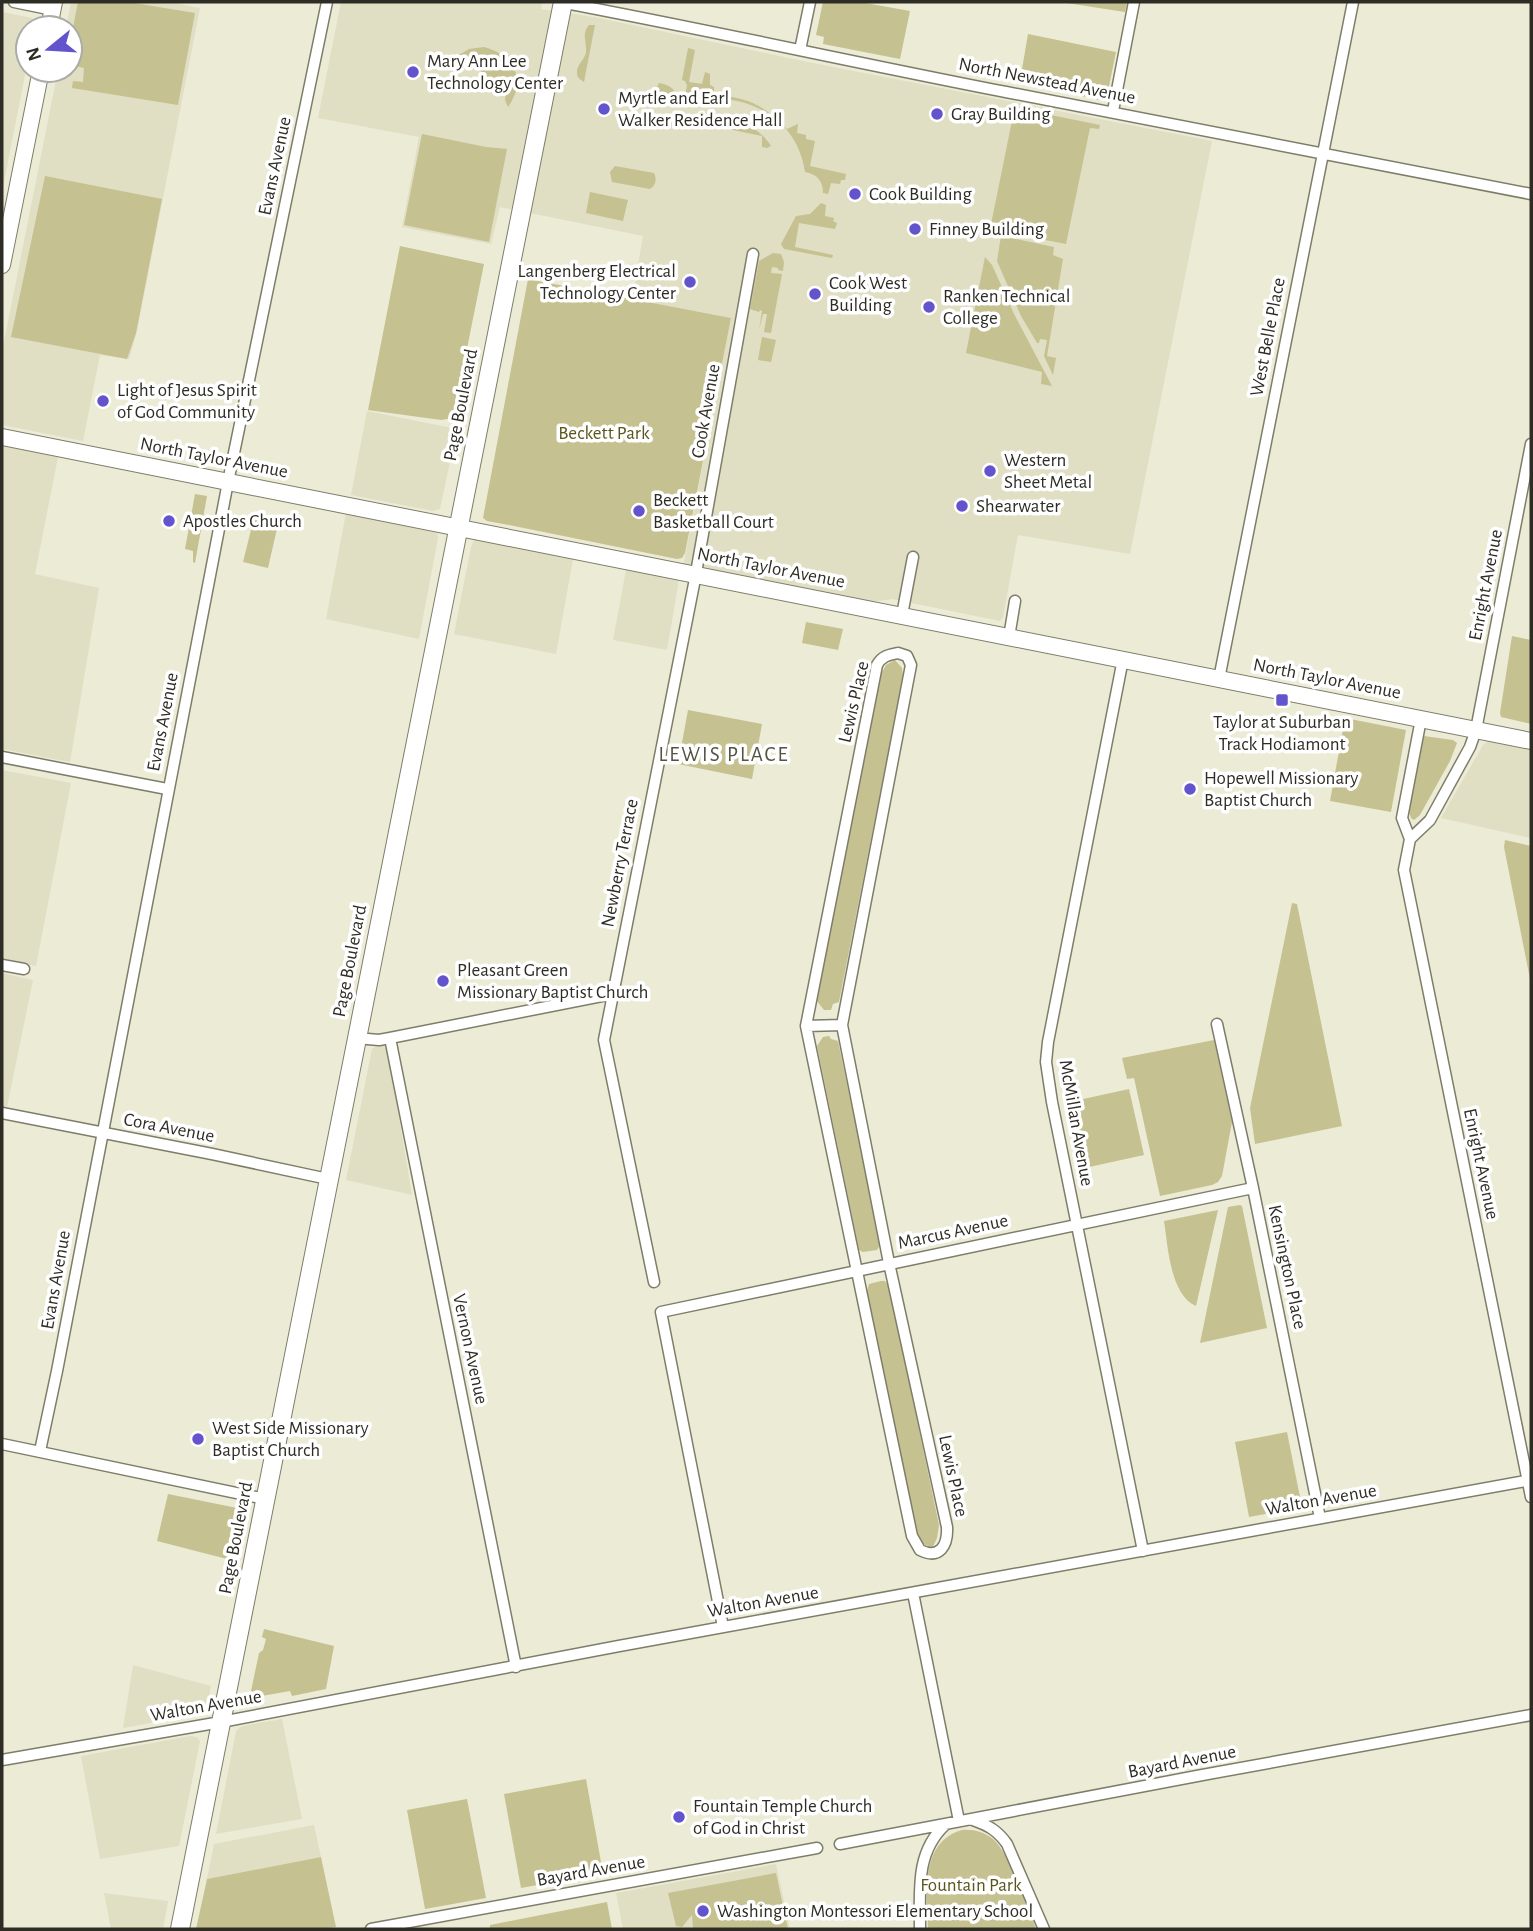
<svg xmlns="http://www.w3.org/2000/svg" width="1533" height="1931" font-family="'Alegreya Sans',sans-serif">
	<rect width="100%" height="100%" fill="#ecebd6"/>
	<path fill="#e0dec3" d="M71,2H169L200,8L137,331L129,359L100,355L83,441L2,425V352L58,70H70V28H66Z
		M341,2H542L541,9L594,17L808,62L1212,141L1130,554L1018,535L1003,617L1000,621L892,599L849,605L682,572L731,318L632,299L643,236L500,207L491,244L402,227L419,137L318,118Z
		M2,12L32,18L35,23L34,28H28V60L2,192Z
		M367,411L457,429L440,509L433,511L351,495Z
		M2,446L58,457L35,574L99,588L70,762L2,749Z
		M346,513L437,533L438,538L419,639L326,619Z
		M474,540H479L573,559L556,654L454,634L471,547Z
		M626,570L673,577L678,580V586L667,650L613,640Z
		M1488,741H1495L1531,748V838L1441,818L1483,745Z
		M2,770L71,783L36,966L2,959Z
		M2,973L33,980L7,1107L2,1106Z
		M376,1046H384L388,1052L412,1195L346,1180L372,1049Z
		M133,1665L211,1686L206,1710L201,1714L123,1728Z
		M282,1719L302,1819L216,1834L236,1731L240,1727L247,1725Z
		M190,1736L197,1737L200,1741L179,1846L100,1859L81,1756Z
		M314,1825L321,1857L207,1879L214,1844Z
		M776,1864L790,1929H623L616,1893Z
		M104,1893L168,1901L163,1929H111Z"/>
	<path fill="#c5c190" d="M78,2H128L195,13L178,105L72,88L73,81L83,82L84,68L70,65V43Z
		M823,2H860L910,11L900,59L823,44L824,37L816,35Z
		M1060,2H1127L1125,12Z
		M589,25H595L584,82C580,79 577,78 577,73C576,65 585,60 586,52C587,41 581,35 589,25Z
		M1028,34L1116,52L1107,96L1100,100L1024,84L1021,81V75Z
		M484,47C515,55 527,81 508,107L505,100L506,91H499C489,75 473,64 457,56L469,49Z
		M688,48L695,50L689,82L702,84L705,72L710,74V85L714,87V95C747,97 764,105 787,129L798,124L797,133L806,135V139L815,141L810,166L846,174L845,180H841L840,184L831,183L828,194L823,193C823,181 817,174 805,172C797,113 738,88 684,103L687,85L685,81L682,80Z
		M659,83C671,85 680,91 674,105H668L657,102V87Z
		M1021,109L1100,125L1099,129L1090,128L1066,244L990,229L1012,121L1020,116Z
		M709,118C733,116 758,125 771,146L767,148L762,147V136L704,124L703,123Z
		M422,134L486,147L507,149L489,242L404,225Z
		M615,166L654,173C657,180 656,185 650,189L612,182L610,172Z
		M45,176L162,199L136,333L127,359L11,337Z
		M590,192L628,200L623,221L586,213Z
		M821,203L826,205L825,216L834,218L833,221L837,223L835,229L799,223L795,247L833,255L832,258L784,249L781,244L796,216L810,214Z
		M1001,236L1054,247L1053,255L1063,259L1047,356L1056,358L1053,375L1044,356L1047,340L1040,339L1039,343H1037L1021,316L997,261Z
		M400,246L484,264L453,418L441,420L368,410Z
		M773,253L781,254L784,262L783,271L778,270V268L772,267L771,273L782,274L771,333L764,332L767,314H763L759,330L762,311L760,310L759,312L750,309L759,261Z
		M985,257L992,265L1014,314L1052,386L1041,384L1042,372L966,353Z
		M528,279L731,318L685,553L682,558L677,559L509,525L487,521L483,518Z
		M762,337L776,340L771,362L758,360Z
		M195,494L207,496L195,563L193,562V551L185,549Z
		M255,514L279,520L268,568L243,562Z
		M806,622L843,629L838,650L802,643Z
		M1512,636L1531,640V724L1501,717L1500,713Z
		M895,660L902,668L903,677L839,1002L833,1004L831,1010H824L816,1000L881,674L886,665Z
		M688,710L762,724L752,779L678,764Z
		M1345,718L1406,730L1391,812L1330,801Z
		M1424,736L1453,740L1457,743L1450,761L1420,815L1414,820L1411,818L1409,812Z
		M1505,840L1531,846V984L1504,847Z
		M1292,903L1297,904L1342,1126L1255,1144L1250,1108Z
		M829,1036L831,1039L838,1041L880,1241V1245L877,1250L863,1252L859,1250L817,1046L823,1037Z
		M1214,1040L1232,1122L1222,1176L1218,1182L1212,1185L1160,1196L1134,1078L1127,1079L1122,1058Z
		M1129,1089L1144,1155L1080,1169L1065,1103Z
		M1240,1205L1242,1206L1267,1328L1200,1343L1228,1207Z
		M1218,1210L1196,1306C1170,1295 1168,1246 1164,1221Z
		M881,1281H885L889,1286L939,1525L937,1538L932,1549L923,1543L917,1534L867,1291L869,1284Z
		M1287,1432L1302,1507L1249,1517L1235,1442Z
		M168,1494L237,1508L227,1559L157,1541Z
		M264,1629L334,1646L326,1689L292,1696L290,1691L256,1697L251,1691L259,1653L263,1650L266,1639L262,1637Z
		M586,1779L603,1873L521,1888L504,1794Z
		M467,1799L486,1898L425,1909L407,1810Z
		M962,1830C973,1829 984,1832 993,1839C1009,1853 1029,1908 1036,1929H928C927,1895 919,1842 962,1830Z
		M321,1857L336,1927L321,1929H196L207,1879Z
		M776,1873L788,1929H693L692,1915L682,1927L676,1926L668,1893Z
		M607,1902L612,1929H490V1925Z"/>
	<g fill="none" stroke-linecap="round" stroke-linejoin="round">
		<g stroke="#7e7d6a" stroke-width="13">
			<path id="street" d="M14,2L53,10
				M560,2C709,30 857,63 1006,92C1181,125 1356,159 1531,194
				M800,50L810,2
				M1113,111L1134,2
				M902,615L913,557
				M1009,637L1015,601
				M898,653L907,656L911,665L842,1025L889,1263L947,1527C948,1545 940,1560 920,1550L912,1536L806,1026L877,665C882,656 888,655 898,653Z
				M1123,659L1048,1042L1046,1062L1052,1102L1143,1551
				M1219,679L1353,2
				M1421,719L1402,818L1410,839L1404,870L1531,1497
				M2,757L167,789
				M1410,839L1430,820L1470,747L1476,730L1531,444
				M2,965L24,969
				M1217,1024L1253,1188L1320,1518
				M806,1026L842,1025
				M356,1038L379,1040L390,1038L612,994
				M390,1038L516,1667
				M2,1113L212,1154L328,1179
				M654,1282L604,1040L694,584L753,254
				M2,1444L265,1499
				M40,1451L57,1371L228,482L327,2
				M913,1593L959,1821
				M723,1627L661,1312L1253,1188
				M2,1760L221,1722L619,1646L1531,1480
				M973,1820C988,1825 998,1831 1007,1844L1044,1929
				M840,1844L1197,1776L1531,1715
				M371,1929L817,1848
				M920,1929C920,1891 915,1852 946,1824"/>
		</g>
		<g stroke="#7e7d6a" stroke-width="18">
			<path id="secondary" d="M49,28L54,2
				M2,265L41,70
				M2,437L1531,741"/>
		</g>
		<g stroke="#7e7d6a" stroke-width="20">
			<path id="primary" d="M180,1929L563,2"/>
		</g>
		<use href="#street" stroke="#fff" stroke-width="10"/>
		<use href="#secondary" stroke="#fff" stroke-width="16"/>
		<use href="#primary" stroke="#fff" stroke-width="18"/>
	</g>
	<g fill="#6353cc" stroke="#fff" stroke-width="2.5">
		<circle cx="413" cy="72" r="7"/>
		<circle cx="604" cy="109" r="7"/>
		<circle cx="937" cy="114" r="7"/>
		<circle cx="855" cy="194" r="7"/>
		<circle cx="915" cy="229" r="7"/>
		<circle cx="690" cy="282" r="7"/>
		<circle cx="815" cy="294" r="7"/>
		<circle cx="929" cy="307" r="7"/>
		<circle cx="103" cy="401" r="7"/>
		<circle cx="990" cy="471" r="7"/>
		<circle cx="962" cy="506" r="7"/>
		<circle cx="639" cy="511" r="7"/>
		<circle cx="169" cy="521" r="7"/>
		<rect x="1275" y="693" width="14" height="14" rx="3.5"/>
		<circle cx="1190" cy="789" r="7"/>
		<circle cx="443" cy="981" r="7"/>
		<circle cx="198" cy="1439" r="7"/>
		<circle cx="679" cy="1817" r="7"/>
		<circle cx="703" cy="1911" r="7"/>
	</g>
	<g text-anchor="middle" dominant-baseline="central" stroke-width="7" stroke-linejoin="round" paint-order="stroke">
		<g font-size="19" fill="#2e2d25" stroke="#fff" text-anchor="start">
			<text x="427" y="61">Mary Ann Lee<tspan x="427" dy="22">Technology Center</tspan></text>
			<text x="618" y="98">Myrtle and Earl<tspan x="618" dy="22">Walker Residence Hall</tspan></text>
			<text x="951" y="114">Gray Building</text>
			<text x="869" y="194">Cook Building</text>
			<text x="929" y="229">Finney Building</text>
			<text x="676" y="271" text-anchor="end">Langenberg Electrical<tspan x="676" dy="22">Technology Center</tspan></text>
			<text x="829" y="283">Cook West<tspan x="829" dy="22">Building</tspan></text>
			<text x="943" y="296">Ranken Technical<tspan x="943" dy="22">College</tspan></text>
			<text x="117" y="390">Light of Jesus Spirit<tspan x="117" dy="22">of God Community</tspan></text>
			<text x="1004" y="460">Western<tspan x="1004" dy="22">Sheet Metal</tspan></text>
			<text x="653" y="500">Beckett<tspan x="653" dy="22">Basketball Court</tspan></text>
			<text x="976" y="506">Shearwater</text>
			<text x="183" y="521">Apostles Church</text>
			<text x="1282" y="722" text-anchor="middle">Taylor at Suburban<tspan x="1282" dy="22">Track Hodiamont</tspan></text>
			<text x="1204" y="778">Hopewell Missionary<tspan x="1204" dy="22">Baptist Church</tspan></text>
			<text x="457" y="970">Pleasant Green<tspan x="457" dy="22">Missionary Baptist Church</tspan></text>
			<text x="212" y="1428">West Side Missionary<tspan x="212" dy="22">Baptist Church</tspan></text>
			<text x="693" y="1806">Fountain Temple Church<tspan x="693" dy="22">of God in Christ</tspan></text>
			<text x="717" y="1911">Washington Montessori Elementary School</text>
		</g>
		<g font-size="19" fill="#2e2d25" stroke="#fff">
			<text transform="translate(1047 81) rotate(11)">North Newstead Avenue</text>
			<text transform="translate(275 166) rotate(-78)">Evans Avenue</text>
			<text transform="translate(1268 337) rotate(-79)">West Belle Place</text>
			<text transform="translate(461 405) rotate(-79)">Page Boulevard</text>
			<text transform="translate(706 411) rotate(-80)">Cook Avenue</text>
			<text transform="translate(214 458) rotate(11)">North Taylor Avenue</text>
			<text transform="translate(771 568) rotate(11)">North Taylor Avenue</text>
			<text transform="translate(1486 585) rotate(-79)">Enright Avenue</text>
			<text transform="translate(1327 679) rotate(11)">North Taylor Avenue</text>
			<text transform="translate(854 702) rotate(-77)">Lewis Place</text>
			<text transform="translate(163 722) rotate(-79)">Evans Avenue</text>
			<text transform="translate(620 863) rotate(-79)">Newberry Terrace</text>
			<text transform="translate(350 961) rotate(-79)">Page Boulevard</text>
			<text transform="translate(1076 1123) rotate(80)">McMillan Avenue</text>
			<text transform="translate(169 1128) rotate(11)">Cora Avenue</text>
			<text transform="translate(1481 1164) rotate(78)">Enright Avenue</text>
			<text transform="translate(953 1232) rotate(-12)">Marcus Avenue</text>
			<text transform="translate(1287 1267) rotate(78)">Kensington Place</text>
			<text transform="translate(56 1280) rotate(-80)">Evans Avenue</text>
			<text transform="translate(470 1349) rotate(78)">Vernon Avenue</text>
			<text transform="translate(953 1476) rotate(78)">Lewis Place</text>
			<text transform="translate(1321 1500) rotate(-10)">Walton Avenue</text>
			<text transform="translate(236 1538) rotate(-79)">Page Boulevard</text>
			<text transform="translate(763 1602) rotate(-10)">Walton Avenue</text>
			<text transform="translate(206 1706) rotate(-10)">Walton Avenue</text>
			<text transform="translate(1182 1762) rotate(-11)">Bayard Avenue</text>
			<text transform="translate(591 1871) rotate(-10)">Bayard Avenue</text>
		</g>
		<g font-size="19" fill="#5b561e" stroke="#fff">
			<text x="604" y="433">Beckett Park</text>
			<text x="971" y="1885">Fountain Park</text>
		</g>
		<g font-size="21" letter-spacing="2" fill="#545241" stroke="#fff">
			<text x="724" y="754">LEWIS PLACE</text>
		</g>
	</g>
	<rect width="1533" height="1931" fill="none" stroke="#2e2d25" stroke-width="7"/>
	<g transform="translate(49 49) rotate(252)"><circle r="33" fill="#ffffff" stroke="#ababa8" stroke-width="2"/>
	<path d="M0-5L12 26L0 18L-12 26Z" fill="#6353cc"/>
	<text y="-10" font-size="19" font-weight="bold" text-anchor="middle" fill="#2e2d25">N</text>
	</g>
</svg>
